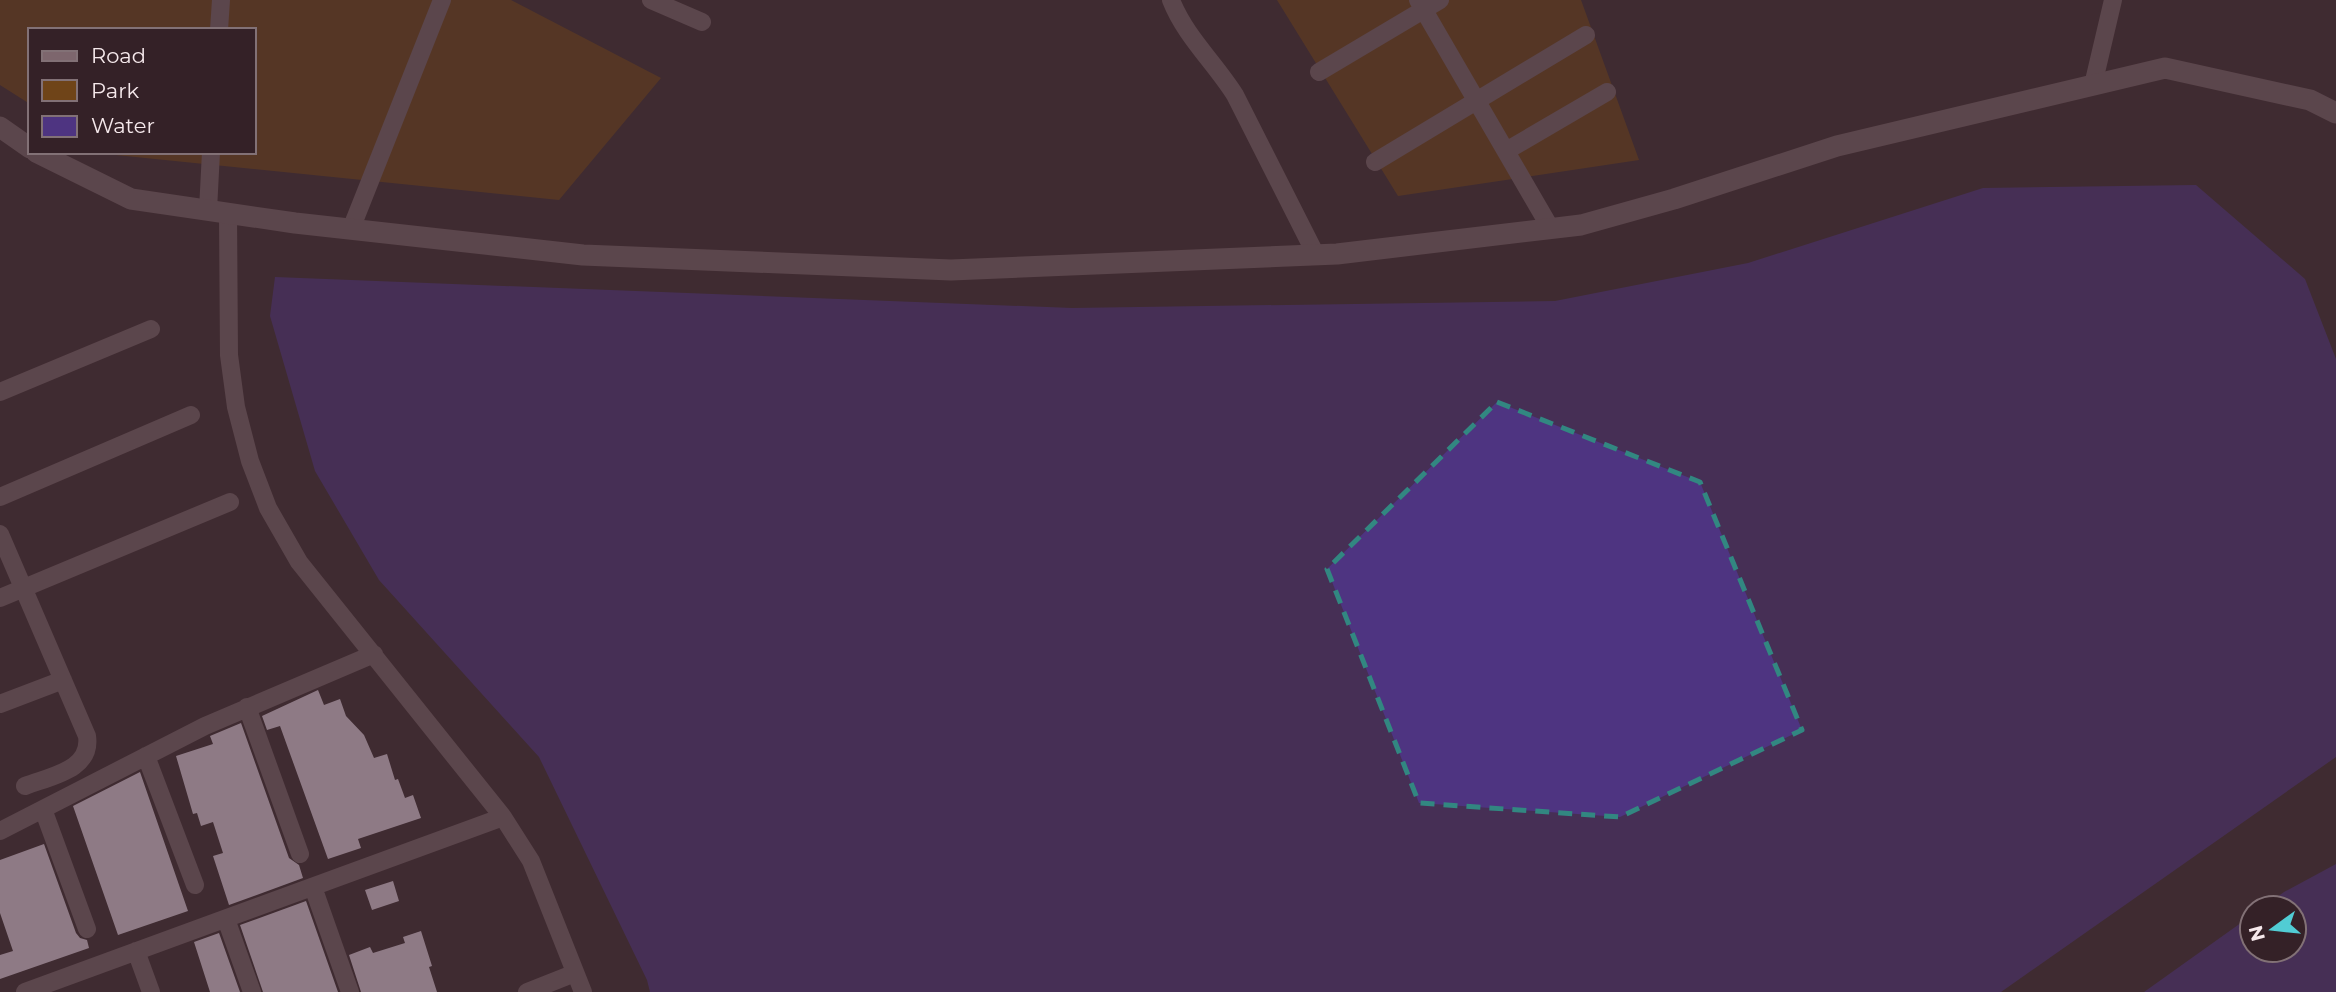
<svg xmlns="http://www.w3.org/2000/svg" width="2336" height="992" font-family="Montserrat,sans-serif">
	<rect width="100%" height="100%" fill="#3f2b31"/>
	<path fill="#6f4418" d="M0,0H511L661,78L559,200L106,154L103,152H254V30H30V104L0,85Z
		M1277,0H1581L1639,160L1398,196Z"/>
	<path fill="#4e3481" d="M2196,185L2305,279L2336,359V757L2001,992H650L647,980L539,757L379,580L315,471L270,316L275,277L1072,308L1555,301L1748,263L1983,188Z
		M2336,864V992H2144L2252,915V950H2294V908H2262L2284,892Z"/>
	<path fill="#eddaec" d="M318,690L324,705L340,699L346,716L364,735L374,758L387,754L395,780L398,779L405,798L413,795L421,818L358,839L361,848L328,859L280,726L267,730L262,716Z
		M241,723L289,858L299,865L303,878L229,905L213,856L223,853L213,822L201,826L197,813L193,814L176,756L213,744L210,736Z
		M140,772L188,911L118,935L73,806Z
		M44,844L76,933L80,938L87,940L89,948L0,979V955L13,951L0,913V860Z
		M393,881L399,901L372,910L365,890Z
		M306,901L338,992H263L240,925Z
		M421,931L432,966L429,967L437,992H361L349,955L370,947L373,953L405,943L403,937Z
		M219,933L240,992H210L194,942Z"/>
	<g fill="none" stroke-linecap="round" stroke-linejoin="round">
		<path stroke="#7d666d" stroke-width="18" d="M651,0L702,22
			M1171,0C1185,36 1215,63 1235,95L1316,255
			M1418,0L1551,229
			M219,30L221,0
			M1319,72L1440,0
			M2093,85L2113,0
			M1506,151L1607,92
			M1375,162L1586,35
			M208,210L211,152
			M228,213L229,355L236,407L250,461L268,508L299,562L503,817L531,861L583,992
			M351,229L442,0
			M0,392L151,329
			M0,497L191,415
			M0,534L87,736C92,770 51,776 25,786
			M0,598L230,502
			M0,704L63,680
			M247,707L300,854
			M146,756L195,885
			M43,809L87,929
			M0,831L205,726L374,654
			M313,887L350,992
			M226,919L252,992
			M136,951L151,992
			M25,992L503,817
			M527,992L575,973"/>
		<path stroke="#7d666d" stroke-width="21" d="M0,127L30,148
			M36,152L131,199L295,223L583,255L951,270L1337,254L1581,225L1674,199L1837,146L2165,68L2310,100L2336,113"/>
	</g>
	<path d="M0 0H2336V992H0ZM1497,402L1700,482L1802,730L1620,817L1419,803L1327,569Z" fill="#3f2b31" fill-opacity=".55" fill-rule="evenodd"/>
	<path fill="none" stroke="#328781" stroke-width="5" stroke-dasharray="14 9" stroke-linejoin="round" d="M1497,402L1700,482L1802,730L1620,817L1419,803L1327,569Z"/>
	<rect x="28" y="28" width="228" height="126" fill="#342127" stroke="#827176" stroke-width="2"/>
	<rect x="42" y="51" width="35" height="10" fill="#7d666d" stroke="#827176" stroke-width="2"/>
	<text x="91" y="63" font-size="21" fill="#f6e9ec">Road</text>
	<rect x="42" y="80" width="35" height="21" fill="#6f4418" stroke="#827176" stroke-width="2"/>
	<text x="91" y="98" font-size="21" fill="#f6e9ec">Park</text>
	<rect x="42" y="116" width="35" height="21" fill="#4e3481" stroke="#827176" stroke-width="2"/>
	<text x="91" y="133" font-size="21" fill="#f6e9ec">Water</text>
	<g transform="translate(2273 929) rotate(255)"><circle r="33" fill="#342127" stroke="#827176" stroke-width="2"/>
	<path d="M0-5L12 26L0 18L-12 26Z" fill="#51ccd4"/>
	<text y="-10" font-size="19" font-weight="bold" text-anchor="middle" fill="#f6e9ec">N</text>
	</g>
</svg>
